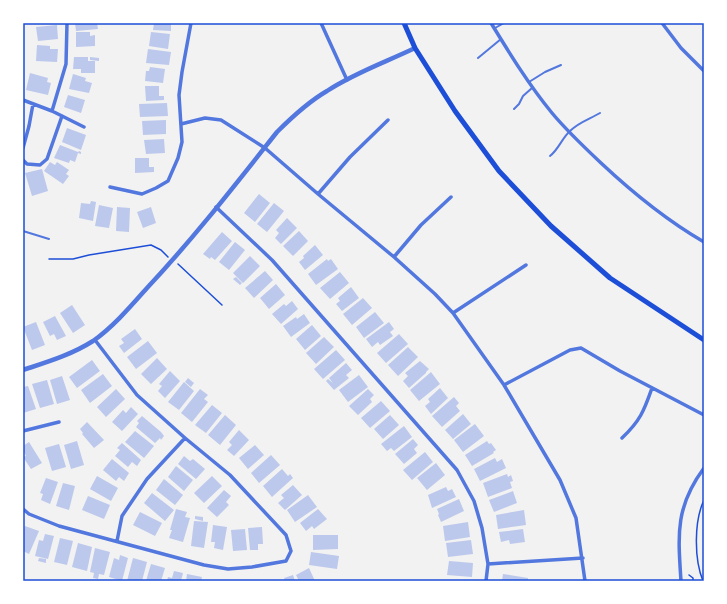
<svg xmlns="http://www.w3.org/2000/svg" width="727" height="604" font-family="'Asap Condensed',sans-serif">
	<rect width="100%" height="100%" fill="#f2f2f2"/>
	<path fill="#bdc9ec" d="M75,23H97L98,29L76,31Z
		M154,23H171V31L153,30Z
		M57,25L58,39L38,41L36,27Z
		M76,32H90V36L95,35V46L76,47Z
		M151,32L170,34L168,49L149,46Z
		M37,45L50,46V49H58L57,62L36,61Z
		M148,49L171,52L169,65L146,63Z
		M74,57H88V61H95V73H81V69H73Z
		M90,57L99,58V61L90,60Z
		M150,67L165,69L163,83L145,81L146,71H149Z
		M30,73L48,78L47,82L51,83L48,95L26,90Z
		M73,74L86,78L85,81L92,83L89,93L69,89Z
		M145,86H159V96H164V100L146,101Z
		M68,95L85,100L81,113L64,107Z
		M167,103L168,116L140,117L139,104Z
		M166,120V134L143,135L142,121Z
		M67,128L86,135L81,150L62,142Z
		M164,139L165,153L146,154L144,140Z
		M60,145L78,152L79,151L81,152V154L78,153L75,162L70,160L69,163L54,158Z
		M135,158H149V167H154V172L135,173Z
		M50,162L55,165L57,162L69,170L66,174L69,176L63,184L44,171Z
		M42,169L48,191L32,196L25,173Z
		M259,194L270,203L255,222L244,213Z
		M91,201L96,202L93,221L79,218L81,203L90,204Z
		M274,203L284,211L267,232L257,224Z
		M99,205L113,208L109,228L95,226Z
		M117,207L130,208L129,232L116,231Z
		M151,207L156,223L143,228L137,212Z
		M287,218L297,228L281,244L275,238L279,233L276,230Z
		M299,231L308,241L293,256L283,246Z
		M222,232L232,241L215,260L211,257L210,259L203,254Z
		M235,242L245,250L229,270L219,262Z
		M315,245L323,255L305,270L299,262L304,258L303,256Z
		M250,256L260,266L243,283L233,273Z
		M327,259L328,261L331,259L338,269L316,285L308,274Z
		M265,271L273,280L254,298L245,288Z
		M340,272L349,283L330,299L320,288Z
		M236,277L242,283L240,285L233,279Z
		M276,284L285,295L269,309L260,298Z
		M351,287L359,298L342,311L336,304L340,301L338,298Z
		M363,298L372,308L352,325L343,314Z
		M292,301L298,309L281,324L272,314L284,304L286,306Z
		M72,305L85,325L73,333L60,313Z
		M375,312L384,323L364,338L356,327Z
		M304,314L310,323L291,337L283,326L296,317L297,319Z
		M55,316L66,336L57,340L54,334L50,336L43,322Z
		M36,322L45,345L32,350L23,327Z
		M389,322L394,329L390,332L393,336L380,345L378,342L372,347L366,339Z
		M312,325L321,336L305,350L296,339Z
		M135,329L142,339L124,353L119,346L124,343L121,339Z
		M399,334L408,344L386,363L377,353Z
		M324,337L334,347L316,364L306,353Z
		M148,341L157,353L136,369L127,357Z
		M408,347L418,357L398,376L388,365Z
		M336,350L345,360L323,379L314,369Z
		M157,358L167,369L151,384L141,374Z
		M92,360L100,371L77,388L69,377Z
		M420,361L429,369L426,372V373L409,388L403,381L408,376L405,373Z
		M346,363L352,370L346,375L349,378L334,390L326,381L328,379L333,383L329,378Z
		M170,371L180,381L165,398L158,391L162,386L159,384Z
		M431,372L440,384L419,401L410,390Z
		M103,374L112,386L90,403L81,390Z
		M359,375L368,387L348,402L339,390Z
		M62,376L70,400L57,404L50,380Z
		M188,378L194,383L191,387L185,382Z
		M47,380L54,404L40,408L32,384Z
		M184,382L194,391L179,410L168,402Z
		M28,386L36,409L23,413V387Z
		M440,388L448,398L431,414L425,406L430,402L428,399Z
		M116,389L125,399L106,417L97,407Z
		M200,389L208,395L204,399L208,402L192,422L181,413Z
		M368,389L374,395L370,399L372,402L358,415L349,406Z
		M454,397L459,403L456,406L460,411L442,427L432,416Z
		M381,401L390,411L370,428L361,418Z
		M212,405L222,413L206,433L195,425Z
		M131,407L138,414L122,431L112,422L123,410L126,413Z
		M463,414L471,424L453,439L445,430Z
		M225,415L236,425L220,445L208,435Z
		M390,415L399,425L383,439L374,429Z
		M142,416L161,432L164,436L161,440L160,438L155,443L136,427L139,423L137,421Z
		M87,422L104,440L94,448L82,434L83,433L80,429Z
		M475,424L484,436L463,452L454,440Z
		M404,426L412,437L394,451L391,448L387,451L381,444Z
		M239,430L249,440L234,456L227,450L232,445L229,442Z
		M135,431L154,446L144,458L125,442Z
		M413,439L418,445L414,449L417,453L404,464L395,454Z
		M77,441L84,465L71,469L64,445Z
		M487,441L489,444L491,443L496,450L493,452L494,453L472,466L465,455Z
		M29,442L42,463L31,469L23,457L26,456L23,450V446Z
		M122,443L141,460L137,466L132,462L128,467L115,456L120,450L117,448Z
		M59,444L66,467L52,471L45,448Z
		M255,445L264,455L248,469L239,458Z
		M425,452L433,462L412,480L403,470Z
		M271,455L280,465L259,483L251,473Z
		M184,456L190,461L193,459L205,469L196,479L178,464Z
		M495,458L497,462L502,459L506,468L480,481L474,469Z
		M112,459L129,473L124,481L119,477L116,481L103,470Z
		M436,463L445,475L427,490L417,478Z
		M176,466L193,480L184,491L168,477Z
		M282,469L288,476L290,474L293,478L272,497L263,486Z
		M507,474L508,477L511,475L513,481L510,482L512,488L488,497L483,483Z
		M97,476L118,488L111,501L90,489Z
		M212,476L222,486L204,503L194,493Z
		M46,478L58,482L50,504L41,500L43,494L40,493Z
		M164,479L183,495L175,505L156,490Z
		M63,483L75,486L69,510L56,506Z
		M293,485L302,495L285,510L278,503L284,498L281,495Z
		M446,487L448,491L452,489L456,497L432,508L428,495Z
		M224,490L231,496L226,502L229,505L217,517L207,508Z
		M513,491L517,503L494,512L489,500Z
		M152,493L174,510L165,521L144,503Z
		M308,495L317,507L295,522L287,510Z
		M88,496L110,505L104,519L82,510Z
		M459,499L464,511L441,522L438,515L439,514L437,509Z
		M176,509L187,512L185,517L190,518L183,542L169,538L172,530H170Z
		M318,509L327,519L314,529L312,526L306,531L300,523Z
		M524,510L526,525L498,529L496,515Z
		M140,512L162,523L155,536L133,525Z
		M195,516L203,517V521L195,519Z
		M194,521L208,522L204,548L191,546Z
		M468,522L470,537L445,541L443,526Z
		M213,525L227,527L223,550L214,548L215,542H211Z
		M25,526L39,531L29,554L23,551V530Z
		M262,527L263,544H258V550H250L248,528Z
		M245,529L247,550L233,551L231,530Z
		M523,529L525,542L510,544L509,540L501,542L499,532Z
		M45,534L54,536L48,559L35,556L39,540L43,541Z
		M313,535H338V549L313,550Z
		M60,538L73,541L67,565L54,562Z
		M471,540L473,554L448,557L446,543Z
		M78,543L92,547L87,571L72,567Z
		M95,548L110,552L104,575L99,574L98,579L93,578L94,573L90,572Z
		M311,552L339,556L337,569L309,565Z
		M120,555L128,558L122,581L109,577L114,558L119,560Z
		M39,558L46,559V563L38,561Z
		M133,558L147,562L142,581H127Z
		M449,561L473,563L472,577L447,575Z
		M151,564L165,568L161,581H146Z
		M309,568L315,581H299L296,575Z
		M174,571L183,573L181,581H167L168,577L172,578Z
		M187,574L202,577L201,581H186Z
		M503,574L528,578V581H502Z
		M293,575L295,581H285L284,578Z"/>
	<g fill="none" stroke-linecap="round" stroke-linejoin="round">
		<path stroke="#1d4ed8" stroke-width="1.5" d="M49,259H73L89,255L151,245L161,250L168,257
			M178,264L222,305
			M689,575L693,578V581
			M703,581C694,559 694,521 704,500"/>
		<path stroke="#5277de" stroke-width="2" d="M495,28L504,23
			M478,58L501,39
			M529,82L545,72L561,65
			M514,109L519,104L523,96L532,88
			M550,156C559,149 562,138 570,131C579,122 590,119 600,113
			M23,231L49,239"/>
		<path stroke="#5277de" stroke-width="3.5" d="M321,23L347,80
			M491,23C510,54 529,85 552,113C567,131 584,147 601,163C633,193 666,220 704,242
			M662,23L681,48L704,71
			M23,100L52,111L84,127
			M52,111L66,64L67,23
			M181,124L205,118L221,120L265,148L318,194L394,257L435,294L453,313L504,385L560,480L576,518L585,581
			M23,148L29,126L33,104
			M23,160L27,164L40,165L47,159L62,116
			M110,187L142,194L156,188L168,181L178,158L182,142L179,95L182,72L191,23
			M318,194L350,157L388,120
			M216,207L272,260L457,470L474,501L482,528L488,564L486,581
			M394,257L421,225L451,197
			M453,313L526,265
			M504,385L570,350L581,348L620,371L704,415
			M23,431L59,422
			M622,438C640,421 644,411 652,388
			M23,509L29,514L59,526L204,565L228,569L252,567L286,561L291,551L286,535L230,475L185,438L137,395L95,340
			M117,541L122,516L147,479L185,438
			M488,564L583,558
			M681,581C678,535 675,507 704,468"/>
		<path stroke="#5277de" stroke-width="4.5" d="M23,370C47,362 71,355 93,341C113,327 131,306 147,288C193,239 235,185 277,132C292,117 308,102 327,91C354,73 386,62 415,48"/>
		<path stroke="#1d4ed8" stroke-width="5" d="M404,23L415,48L455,111L499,171L551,226L610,278L704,340"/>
	</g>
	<rect width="727" height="604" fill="none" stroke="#ffffff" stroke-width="48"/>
	<rect x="24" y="24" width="679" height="556" fill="none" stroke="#1d4ed8" stroke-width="1.5"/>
</svg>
